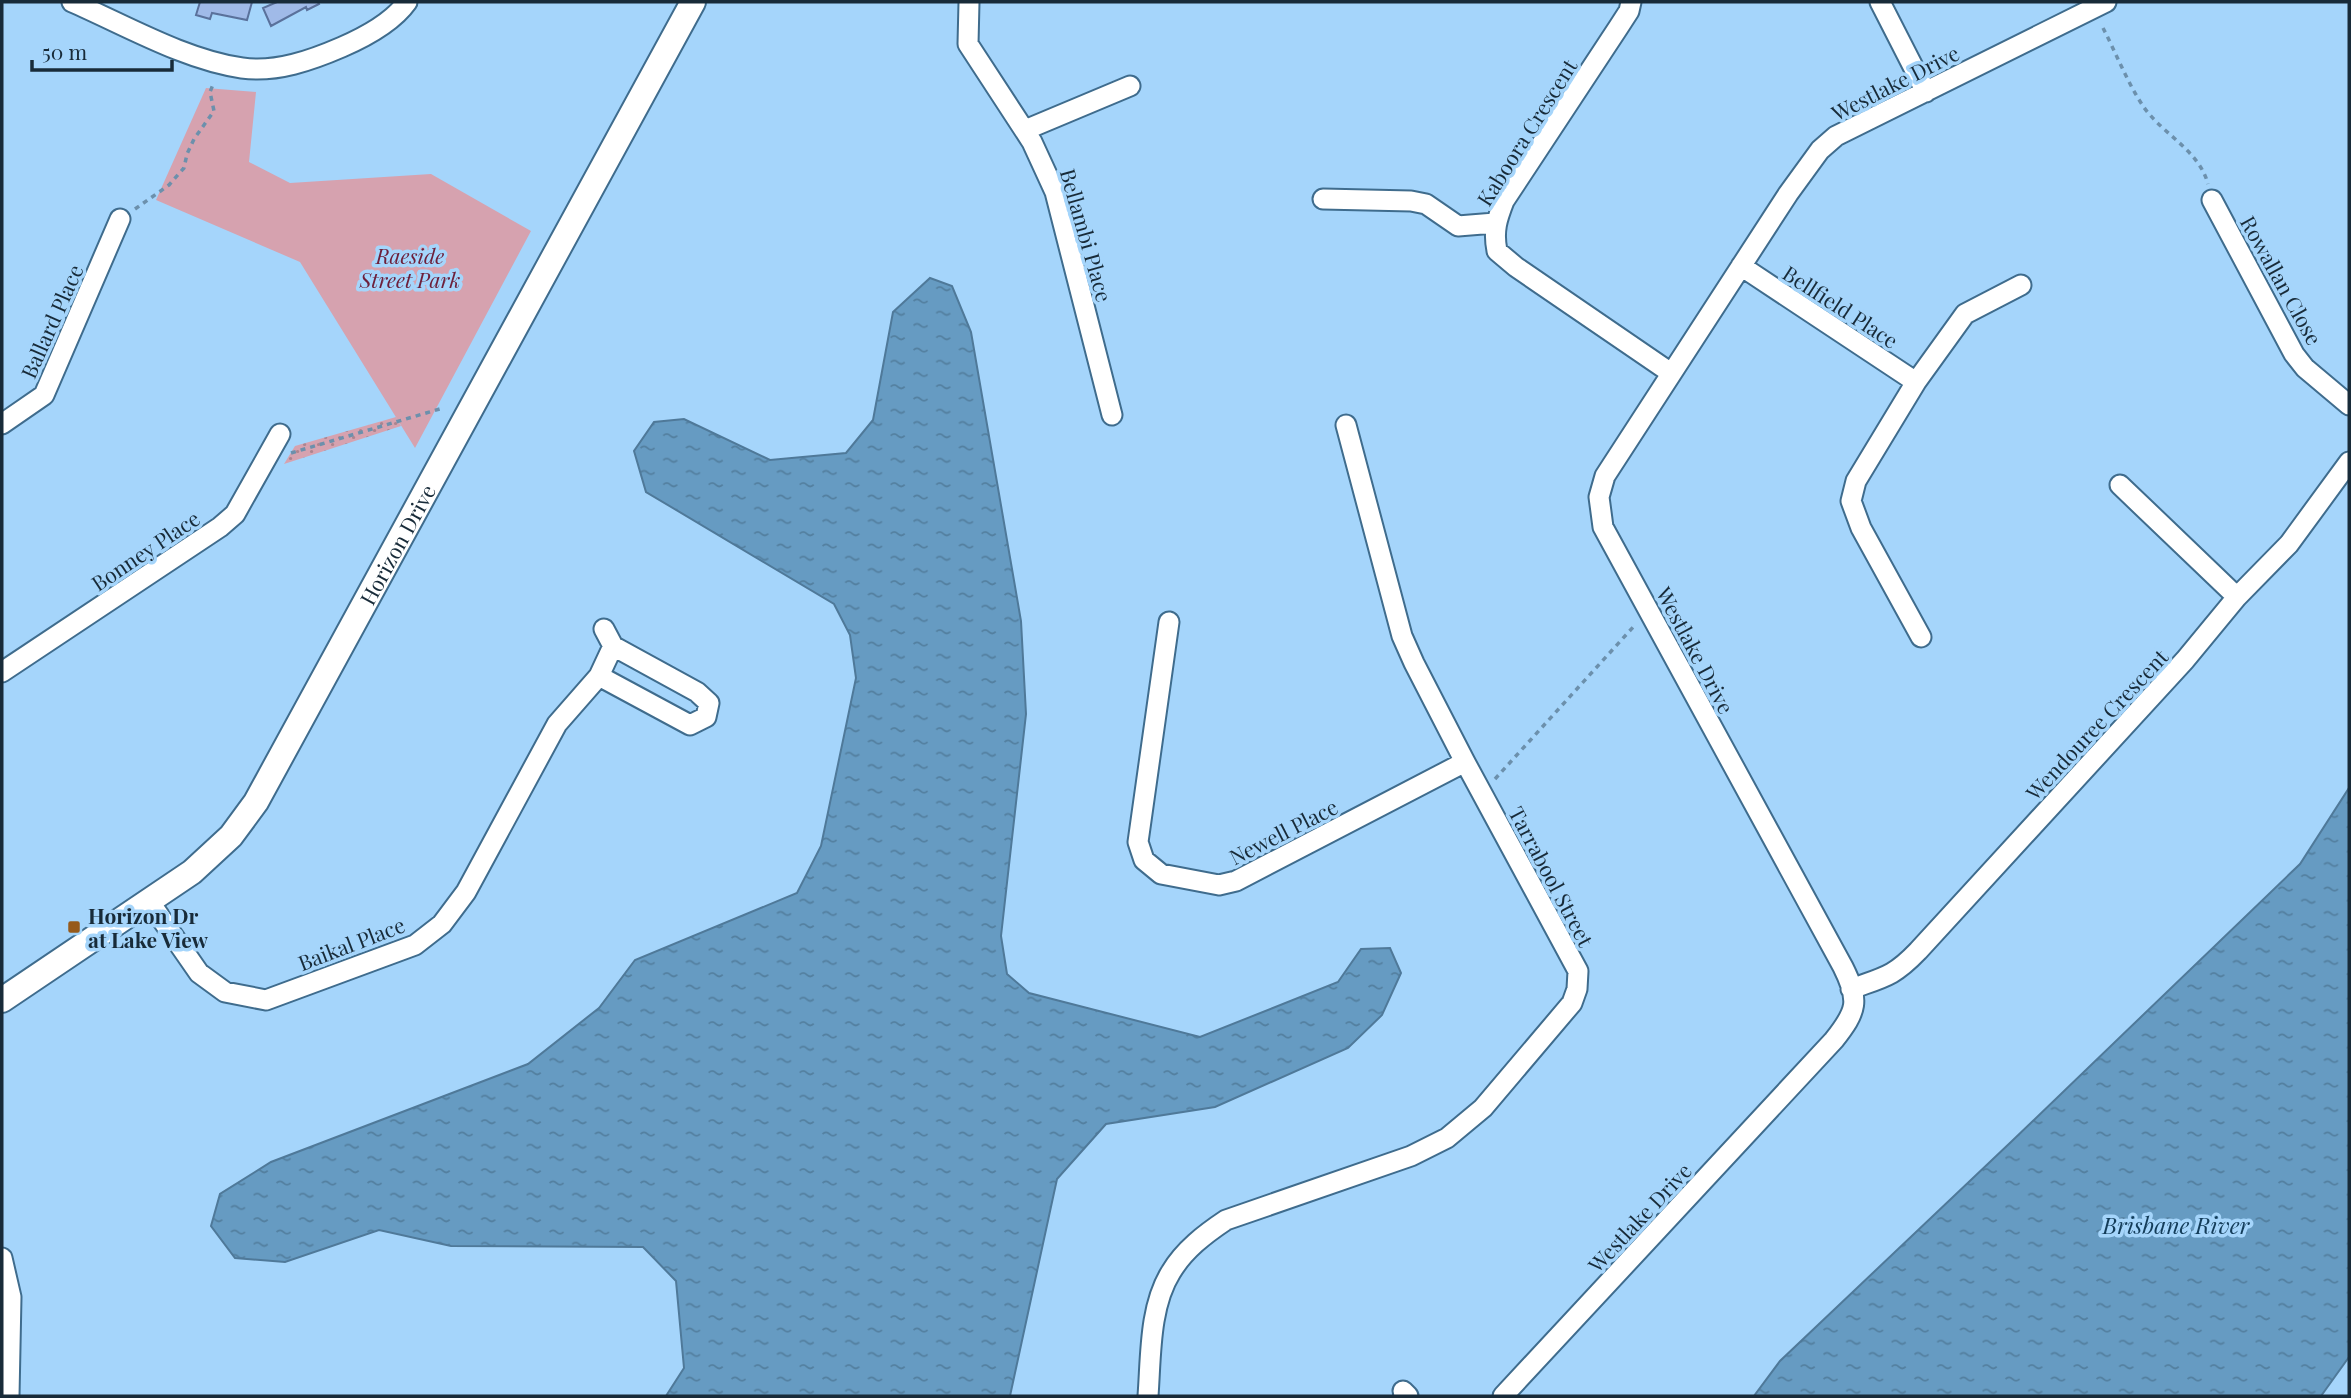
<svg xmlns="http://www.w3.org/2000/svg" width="2351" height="1398" font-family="'Playfair Display',serif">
	<defs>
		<pattern id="grass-dots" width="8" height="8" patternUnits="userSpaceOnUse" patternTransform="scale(1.75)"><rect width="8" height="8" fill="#d6a2af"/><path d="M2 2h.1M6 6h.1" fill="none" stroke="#ad848f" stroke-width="1.8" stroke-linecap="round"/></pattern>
		<pattern id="water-ripples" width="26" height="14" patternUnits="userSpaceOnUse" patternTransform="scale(1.75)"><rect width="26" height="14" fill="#669bc2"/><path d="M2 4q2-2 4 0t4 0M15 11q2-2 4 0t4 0" fill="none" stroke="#537f9f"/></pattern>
	</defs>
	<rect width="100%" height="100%" fill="#a5d5fb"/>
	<path fill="url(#grass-dots)" d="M396,417L401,426L284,464L295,446Z"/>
	<path fill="#d6a2af" d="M206,88L256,92L249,162L290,183L431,174L531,231L415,448L300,262L156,200Z"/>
	<path fill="url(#water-ripples)" stroke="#4f7999" stroke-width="2" d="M930,278L952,286L971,332L1021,621L1026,714L1001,936L1007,974L1029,993L1200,1037L1338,982L1361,949L1390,948L1401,973L1382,1015L1348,1048L1215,1107L1106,1124L1057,1179L1010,1396H666L684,1368L676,1281L643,1247L451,1246L379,1230L285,1262L235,1258L211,1226L220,1194L271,1162L528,1064L599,1008L635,960L797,893L821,846L856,678L850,635L834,604L646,492L634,451L654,422L684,419L770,460L846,453L873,420L893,312Z
		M2349,788V1357L2321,1396H1754L1780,1361L2012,1141L2300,864Z"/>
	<path fill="#a0bae8" stroke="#5a719b" stroke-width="2" d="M200,2H252L247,20L212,13L210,19L196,15Z
		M277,2H318L319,4L307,10L306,7L271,26L263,8Z"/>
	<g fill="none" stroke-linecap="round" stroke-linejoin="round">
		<g stroke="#3f6c8d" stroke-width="23">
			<path id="minor" d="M72,2C125,25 185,60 242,68C276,73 312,60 342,47C365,37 392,23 407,2
				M969,2L968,44L1032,142L1055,192L1112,415
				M1631,2L1629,11L1618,28L1504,201C1497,219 1493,231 1497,251L1516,267L1671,373
				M1880,2L1926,92
				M1025,130L1130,86
				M1323,199L1411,201L1426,204L1458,226L1495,223
				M2212,200L2294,354L2305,368L2349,405
				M1741,266L1916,382
				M2,424L44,395L120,219
				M2120,485L2237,597
				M1169,622L1138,842L1144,860L1161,874L1219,885L1236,881L1465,762
				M1921,637L1861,528L1851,501L1856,481L1916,382L1965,314L2021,285
				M2,672L220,527L235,514L280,434
				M599,676L690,725L706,717L709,703L697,692L613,646
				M149,901L199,973L225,992L266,1000L415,945L442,924L466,892L557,724L599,676L613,646L604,629
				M1851,989C1884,977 1893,977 1918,951L2185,660L2237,597L2289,544L2349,462
				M2,1258L11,1297L9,1396
				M1403,1391L1408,1396
				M1148,1396C1151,1357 1149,1307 1171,1272C1184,1250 1205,1234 1226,1220L1411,1156L1447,1138L1483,1108L1572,1003L1577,989L1578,971L1465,762L1414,663L1402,636L1346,425
				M1503,1396L1834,1040C1857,1011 1860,1001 1843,967L1603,527L1599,497L1605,476L1788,194L1820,150L1836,136L2106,2"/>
		</g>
		<g stroke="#3f6c8d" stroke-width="28">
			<g id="tertiary">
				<path id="s1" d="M2,1000L192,872L231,836L256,802L693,2"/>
			</g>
		</g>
		<path stroke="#6c90ac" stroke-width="3.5" stroke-dasharray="5 5" stroke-linecap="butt" d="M2103,28C2116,53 2127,82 2143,106C2162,134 2199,150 2208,184
			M135,209L169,185L184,168L187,154L194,139L214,111L210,92L214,82
			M291,453L443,408
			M1495,779L1635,625"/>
		<use href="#minor" stroke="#fff" stroke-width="19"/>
		<use href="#tertiary" stroke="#fff" stroke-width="24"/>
	</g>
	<rect fill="#965a1b" stroke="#a5d5fb" stroke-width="2.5" x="67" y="920" width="14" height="14" rx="3.5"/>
	<g text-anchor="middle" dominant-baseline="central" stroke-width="7" stroke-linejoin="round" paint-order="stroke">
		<g font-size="21" fill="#182b39" stroke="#a5d5fb">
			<text transform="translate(1895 82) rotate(-27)">Westlake Drive</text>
			<text transform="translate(1526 132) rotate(-58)">Kaboora Crescent</text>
			<text transform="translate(1087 235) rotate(74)">Bellambi Place</text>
			<text transform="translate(2282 280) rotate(61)">Rowallan Close</text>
			<text transform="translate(1841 306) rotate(33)">Bellfield Place</text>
			<text transform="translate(51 321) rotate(-66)">Ballard Place</text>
			<text stroke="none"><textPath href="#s1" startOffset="618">Horizon Drive</textPath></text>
			<text transform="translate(145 550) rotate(-34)">Bonney Place</text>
			<text transform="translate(1696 650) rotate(62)">Westlake Drive</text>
			<text transform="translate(2096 724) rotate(-47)">Wendouree Crescent</text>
			<text transform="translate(1283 831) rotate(-27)">Newell Place</text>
			<text transform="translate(1552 876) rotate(62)">Tarrabool Street</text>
			<text transform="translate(351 943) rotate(-21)">Baikal Place</text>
			<text transform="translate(1639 1217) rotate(-47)">Westlake Drive</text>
		</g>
		<g font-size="21" font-style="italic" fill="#6d203b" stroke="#a5d5fb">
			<text x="410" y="255">Raeside<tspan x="410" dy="24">Street Park</tspan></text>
		</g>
		<g font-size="21" font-weight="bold" fill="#182b39" stroke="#a5d5fb" text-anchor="start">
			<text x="88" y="915">Horizon Dr<tspan x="88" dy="24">at Lake View</tspan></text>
		</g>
		<g font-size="23" font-style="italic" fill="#133c59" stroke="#a5d5fb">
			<text x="2176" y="1224">Brisbane River</text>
		</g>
	</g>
	<rect width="2351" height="1398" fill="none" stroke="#182b39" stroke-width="7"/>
	<path d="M32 60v10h140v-10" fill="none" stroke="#182b39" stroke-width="3.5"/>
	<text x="42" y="60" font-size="21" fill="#182b39" stroke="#a5d5fb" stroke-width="5" paint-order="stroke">50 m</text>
</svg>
